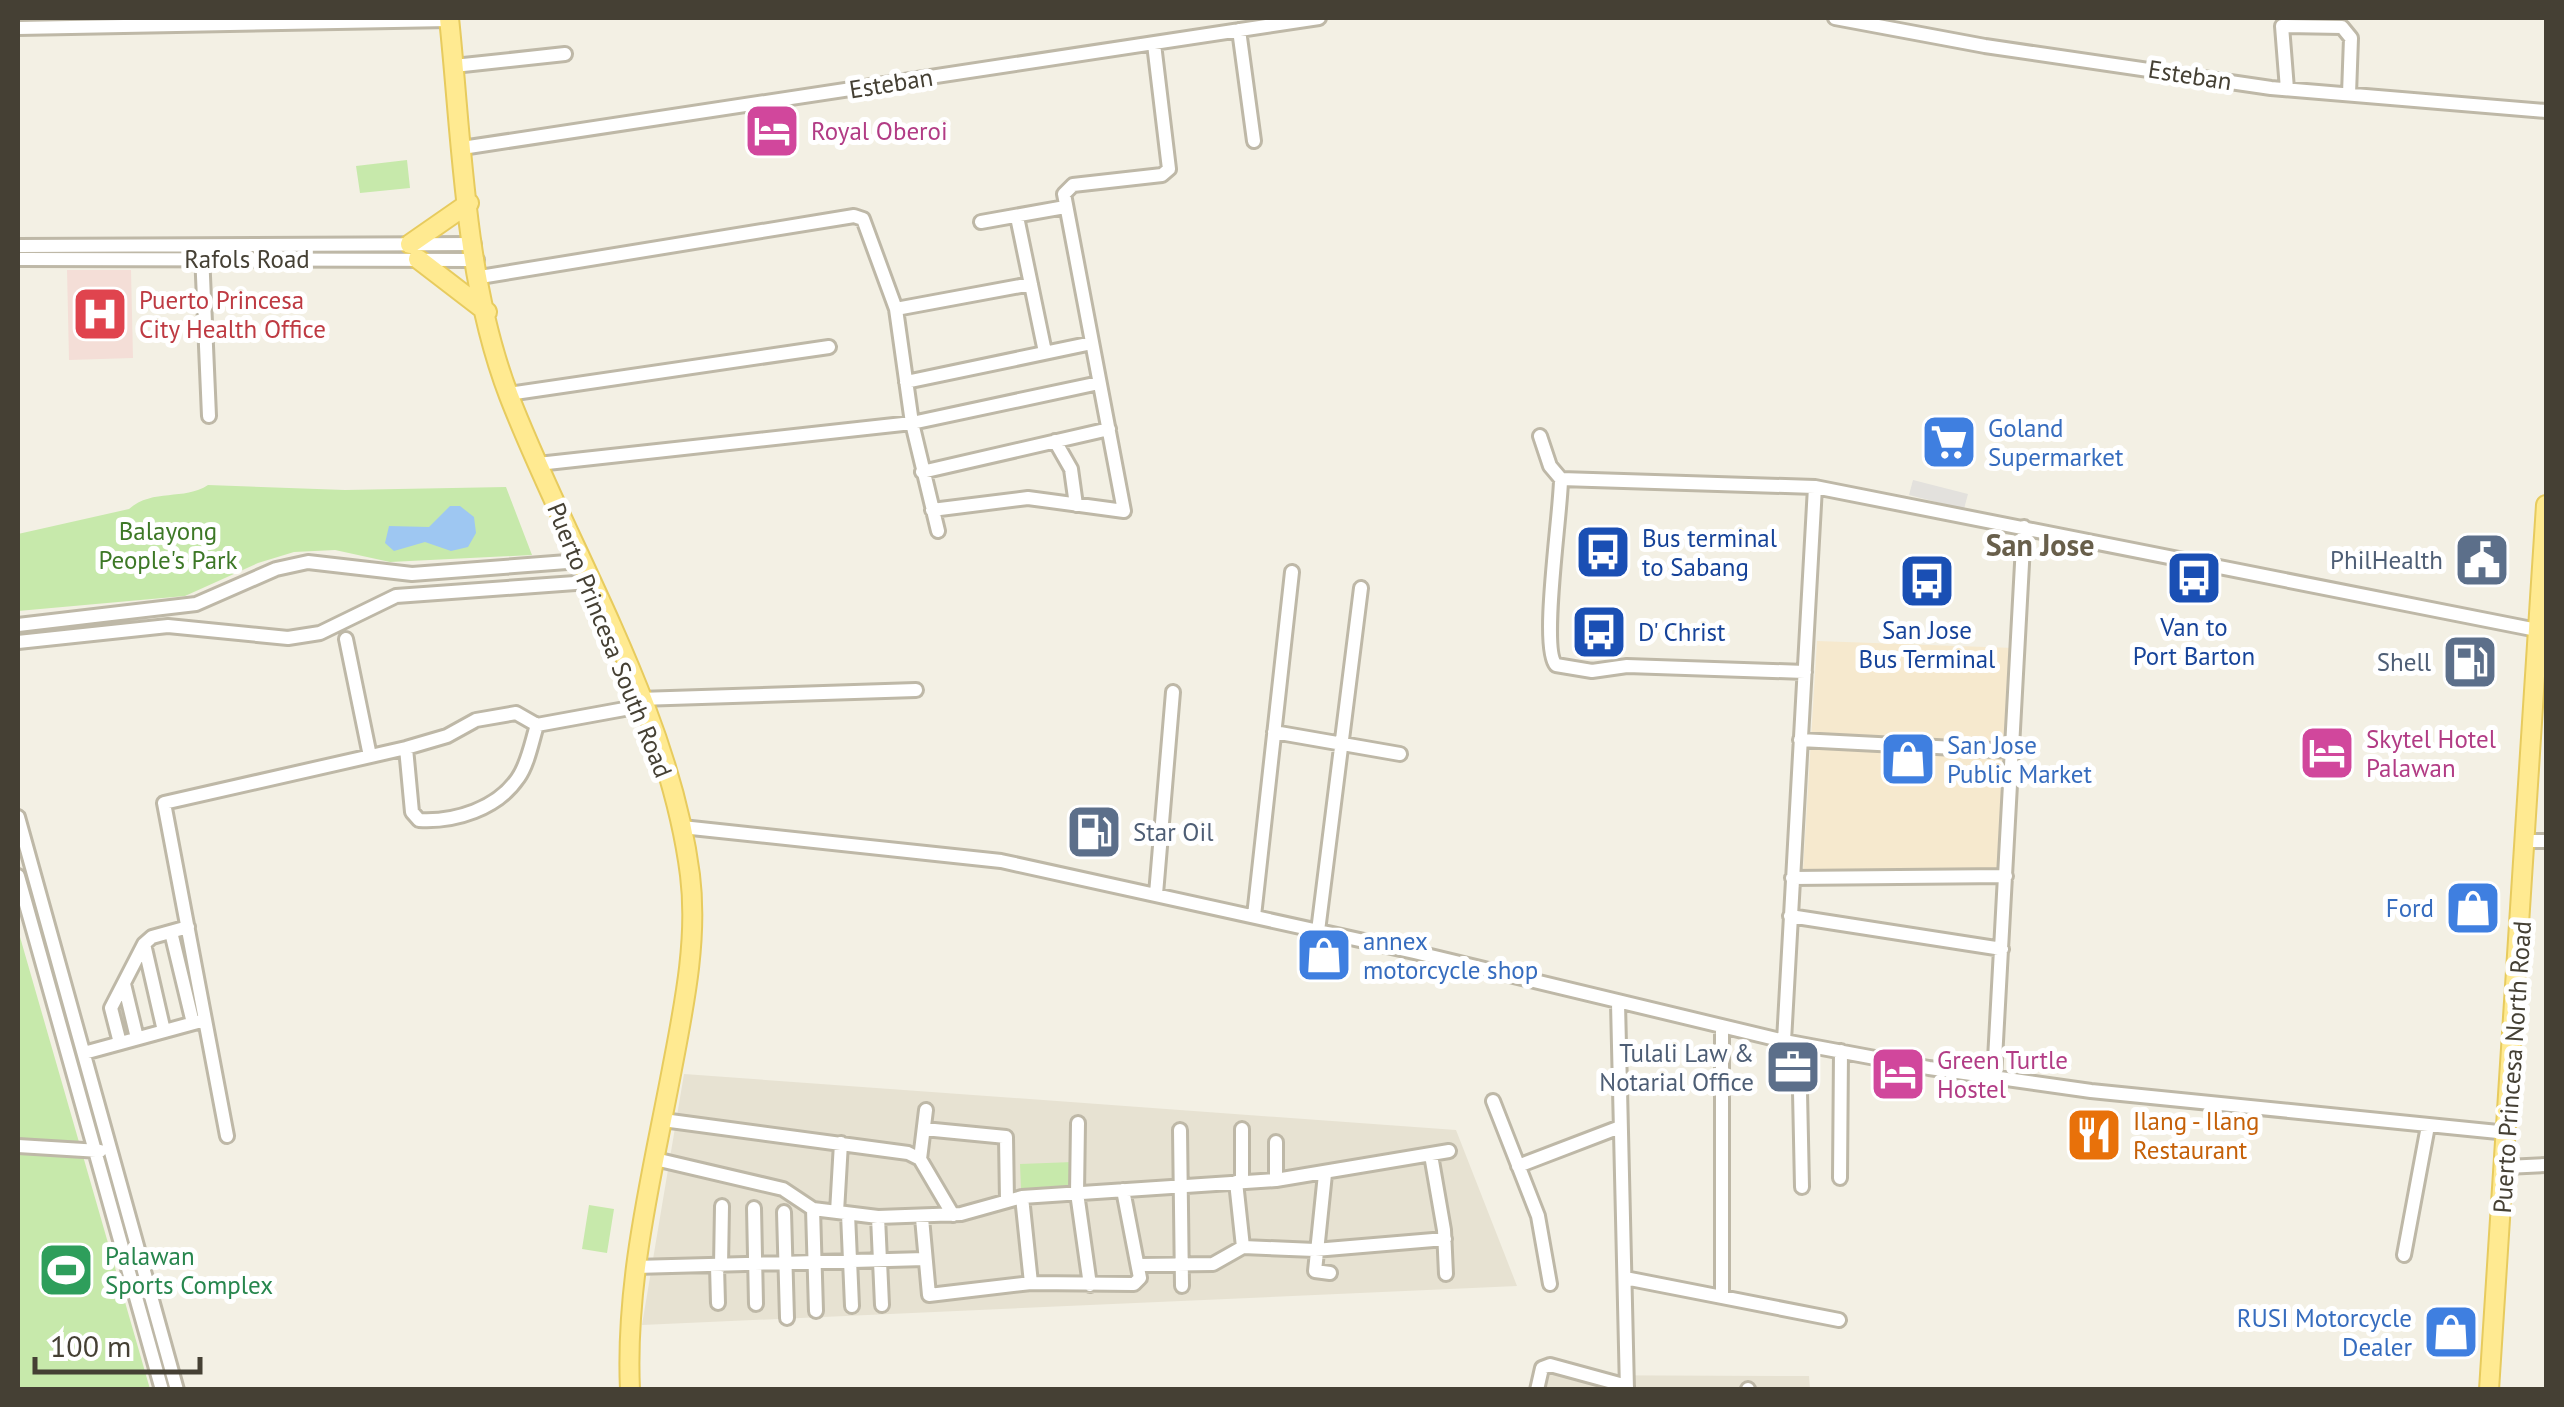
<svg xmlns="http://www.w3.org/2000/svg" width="2564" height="1407" font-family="'PT Sans',sans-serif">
	<rect width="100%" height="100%" fill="#f3f0e4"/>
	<path fill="#e7e2d2" d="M684,1074L1456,1130L1517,1286L642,1325Z
		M1540,1375L1809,1376L1810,1389H1540Z"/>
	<path fill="#f6e9ce" d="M1817,641L2014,648L2000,870L1803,871Z"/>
	<path fill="#f4ded7" d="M67,270H131L133,358L69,360Z"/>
	<path fill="#c7e9ab" d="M407,160L410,188L360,193L356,166Z
		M208,485L345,490L506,487L532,555L390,562L335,550L294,552L258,563L185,596L18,611V534L129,509C153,488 184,501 208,485Z
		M18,930L150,1389H18Z
		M1073,1162L1074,1188L1021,1189L1020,1164Z
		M589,1205L614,1209L607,1253L582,1249Z"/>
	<path fill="#e3e1dd" d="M1913,480L1968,494L1964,509L1909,495Z"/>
	<path fill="#9ec7f2" d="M450,506H460L474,517L476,533L468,547L451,551L425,542L394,551L385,543L389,526L429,527Z"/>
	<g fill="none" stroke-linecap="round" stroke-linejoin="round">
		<g stroke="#beb8a7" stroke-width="18">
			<path id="minor" d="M1835,18L1985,46L2271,88L2546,111
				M18,28L449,20
				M1239,30L1254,141
				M454,66L565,54
				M2287,89L2282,26L2342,27L2351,38L2349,94
				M462,148L1319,18
				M1017,217L1045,352
				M981,222L1065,207
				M18,246L474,244
				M202,253L209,416
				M18,259L477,260
				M480,277L854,216L863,219L896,309L912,423L938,531
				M896,309L1031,284
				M906,382L1092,343
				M508,394L829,347
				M1540,436L1550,466L1561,479
				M1055,441L1071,469L1076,505
				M538,464L912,423L1099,383
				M922,472L1109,429
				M932,510L1028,498L1124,511L1064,194L1073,185L1162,175L1169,169L1154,44
				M18,625L196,604L276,569L308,562L412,574L580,561
				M346,639L370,756
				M18,642L168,626L288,638L320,633L396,596L589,582
				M1805,672L1627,666L1592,671L1556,665C1540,648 1561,512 1561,479L1815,487L2537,630
				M639,699L916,690
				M1274,732L1400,754
				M1800,740L2014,751
				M406,748L412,812L419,820C455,822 497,809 518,778C528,764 532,741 537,725L641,706
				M18,817L177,1390
				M682,827L1001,861L1414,952L1784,1041L1929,1068L2091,1091L2508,1133
				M2528,841H2546
				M18,876L162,1390
				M1792,878L2006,876
				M1156,894L1173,692
				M1254,916L1292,572
				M1790,916L2002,949
				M1318,931L1361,588
				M171,932L193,1023
				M144,944L164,1031
				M124,984L137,1038
				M1618,1003L1627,1390
				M1722,1026V1294
				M1784,1041L1815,487
				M120,1043L111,1008L144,944L152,937L188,927
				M1799,1044L1802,1187
				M84,1053L205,1020
				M1994,1078L2024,527
				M1493,1101L1538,1216L1550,1284
				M663,1120L908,1153L920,1159L953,1215
				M1078,1123L1077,1193L1090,1285
				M924,1129L1006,1137L1007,1201
				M1242,1129V1182
				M1180,1130L1182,1286
				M227,1136L164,803L406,748L447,736L476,720L516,713L537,725
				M1276,1142V1180
				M18,1146L100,1151
				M1431,1155L1444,1230L1446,1274
				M655,1159L783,1189L813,1209L878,1217L961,1214L1022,1197L1276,1180L1449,1151
				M920,1159L926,1110
				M1518,1166L1620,1127
				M2506,1167L2546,1165
				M1325,1174L1315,1271L1330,1273
				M1840,1178L1841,1051
				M1236,1182L1243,1247
				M1022,1197L1031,1283
				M754,1208L756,1304
				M813,1209L816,1311
				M784,1212L787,1318
				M837,1212L841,1143
				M848,1214L852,1306
				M878,1217L882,1305
				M922,1218L929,1295L1031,1283L1134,1284L1140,1278L1123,1190
				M2404,1255L2428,1126
				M1139,1265L1213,1264L1243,1247L1315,1250L1445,1239
				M717,1266L718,1303
				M721,1266L722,1206
				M635,1267L925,1259
				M1625,1278L1839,1320
				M1537,1390L1542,1368L1550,1365L1627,1386
				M1748,1390V1389"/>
		</g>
		<g stroke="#e7cb5e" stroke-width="22">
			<path id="major" d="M449,18C462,141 464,279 509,396C569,551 669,709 690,875C698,939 684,1006 672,1069C652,1175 625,1281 630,1390
				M410,244L469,203
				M418,259L487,312
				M2489,1390L2546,505"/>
		</g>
		<use href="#minor" stroke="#fff" stroke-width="12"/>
		<use href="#major" stroke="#ffea91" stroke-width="18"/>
	</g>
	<defs>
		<g id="hotel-square" transform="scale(2.875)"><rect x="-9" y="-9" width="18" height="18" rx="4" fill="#d1479c" stroke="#fff"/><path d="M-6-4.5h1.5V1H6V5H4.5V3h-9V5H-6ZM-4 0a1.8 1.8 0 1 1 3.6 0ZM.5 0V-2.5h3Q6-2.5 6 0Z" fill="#fff"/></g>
		<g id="hospital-square" transform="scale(2.875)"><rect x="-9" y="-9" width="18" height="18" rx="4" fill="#e0444e" stroke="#fff"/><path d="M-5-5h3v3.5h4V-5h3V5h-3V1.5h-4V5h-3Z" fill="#fff"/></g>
		<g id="supermarket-square" transform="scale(2.875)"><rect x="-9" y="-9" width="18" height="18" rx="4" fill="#3f7fe0" stroke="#fff"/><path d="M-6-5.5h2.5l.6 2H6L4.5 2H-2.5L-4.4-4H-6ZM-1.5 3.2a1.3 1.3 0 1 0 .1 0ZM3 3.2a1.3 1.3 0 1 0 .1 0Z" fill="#fff"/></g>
		<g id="bus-square" transform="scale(2.875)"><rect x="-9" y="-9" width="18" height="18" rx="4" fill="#1a4fb4" stroke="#fff"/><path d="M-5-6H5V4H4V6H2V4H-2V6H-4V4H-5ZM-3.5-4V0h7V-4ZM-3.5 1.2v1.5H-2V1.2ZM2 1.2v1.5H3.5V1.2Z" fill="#fff"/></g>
		<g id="civic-square" transform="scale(2.875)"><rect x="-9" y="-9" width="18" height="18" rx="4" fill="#5c6f8a" stroke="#fff"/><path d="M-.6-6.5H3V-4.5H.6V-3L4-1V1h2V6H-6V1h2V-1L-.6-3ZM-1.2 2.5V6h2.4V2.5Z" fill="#fff"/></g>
		<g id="fuel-square" transform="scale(2.875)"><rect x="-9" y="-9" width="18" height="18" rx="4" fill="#5c6f8a" stroke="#fff"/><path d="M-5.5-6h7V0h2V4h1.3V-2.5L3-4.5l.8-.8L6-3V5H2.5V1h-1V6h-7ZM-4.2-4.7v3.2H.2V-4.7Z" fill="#fff"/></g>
		<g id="shop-square" transform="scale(2.875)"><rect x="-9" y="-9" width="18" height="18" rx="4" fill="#3f7fe0" stroke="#fff"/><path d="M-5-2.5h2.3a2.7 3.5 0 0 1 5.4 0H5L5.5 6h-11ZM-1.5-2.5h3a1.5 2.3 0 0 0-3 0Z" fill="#fff"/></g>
		<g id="office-square" transform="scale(2.875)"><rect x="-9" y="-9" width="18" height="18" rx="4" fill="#5c6f8a" stroke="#fff"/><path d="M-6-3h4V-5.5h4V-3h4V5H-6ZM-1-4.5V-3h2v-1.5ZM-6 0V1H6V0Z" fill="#fff"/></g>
		<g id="restaurant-square" transform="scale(2.875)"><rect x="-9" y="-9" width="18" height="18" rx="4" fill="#e8710a" stroke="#fff"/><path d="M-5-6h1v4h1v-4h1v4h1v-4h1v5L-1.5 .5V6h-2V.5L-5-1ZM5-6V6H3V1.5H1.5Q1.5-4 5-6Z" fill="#fff"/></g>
		<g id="stadium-square" transform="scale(2.875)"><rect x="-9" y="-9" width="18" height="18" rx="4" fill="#2e9e5b" stroke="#fff"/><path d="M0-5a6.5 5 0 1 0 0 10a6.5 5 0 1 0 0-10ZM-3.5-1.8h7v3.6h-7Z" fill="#fff"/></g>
	</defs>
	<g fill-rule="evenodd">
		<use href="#hotel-square" x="772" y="131"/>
		<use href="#hospital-square" x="100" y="314"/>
		<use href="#supermarket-square" x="1949" y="442"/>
		<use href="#bus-square" x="1603" y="552"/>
		<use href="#civic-square" x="2482" y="560"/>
		<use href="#bus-square" x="2194" y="578"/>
		<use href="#bus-square" x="1927" y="581"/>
		<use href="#bus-square" x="1599" y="632"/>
		<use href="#fuel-square" x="2470" y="662"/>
		<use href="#hotel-square" x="2327" y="753"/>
		<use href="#shop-square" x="1908" y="759"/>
		<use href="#fuel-square" x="1094" y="832"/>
		<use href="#shop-square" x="2473" y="908"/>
		<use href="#shop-square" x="1324" y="955"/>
		<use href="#office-square" x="1793" y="1067"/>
		<use href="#hotel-square" x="1898" y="1074"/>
		<use href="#restaurant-square" x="2094" y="1135"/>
		<use href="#stadium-square" x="66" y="1270"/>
		<use href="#shop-square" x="2451" y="1332"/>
	</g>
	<g text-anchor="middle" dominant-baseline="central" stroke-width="10" stroke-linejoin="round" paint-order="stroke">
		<g font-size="25" fill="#454034" stroke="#fff">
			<text transform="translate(2190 75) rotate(9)">Esteban</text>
			<text transform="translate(891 83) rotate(-9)">Esteban</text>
			<text x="247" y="259">Rafols Road</text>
			<text transform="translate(610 640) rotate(68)">Puerto Princesa South Road</text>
			<text transform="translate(2512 1067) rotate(-86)">Puerto Princesa North Road</text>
		</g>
		<g font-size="25" fill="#b23c85" stroke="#fff" text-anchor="start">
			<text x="811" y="131">Royal Oberoi</text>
			<text x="2366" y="739">Skytel Hotel<tspan x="2366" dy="29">Palawan</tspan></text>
			<text x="1937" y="1060">Green Turtle<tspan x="1937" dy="29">Hostel</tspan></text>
		</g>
		<g font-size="25" fill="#be3a42" stroke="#fff" text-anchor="start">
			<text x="139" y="300">Puerto Princesa<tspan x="139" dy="29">City Health Office</tspan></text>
		</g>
		<g font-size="25" fill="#366cbe" stroke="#fff" text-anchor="start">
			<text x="1988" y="428">Goland<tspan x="1988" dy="29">Supermarket</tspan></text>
			<text x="1947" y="745">San Jose<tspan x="1947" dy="29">Public Market</tspan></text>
			<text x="2434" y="908" text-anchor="end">Ford</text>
			<text x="1363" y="941">annex<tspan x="1363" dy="29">motorcycle shop</tspan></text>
			<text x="2412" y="1318" text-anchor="end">RUSI Motorcycle<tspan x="2412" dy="29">Dealer</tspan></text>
		</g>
		<g font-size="25" fill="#3d7826" stroke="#fff">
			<text x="168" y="531">Balayong<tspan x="168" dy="29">People's Park</tspan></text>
		</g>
		<g font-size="25" fill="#164399" stroke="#fff" text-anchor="start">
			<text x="1642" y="538">Bus terminal<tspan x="1642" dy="29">to Sabang</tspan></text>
			<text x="2194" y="627" text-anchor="middle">Van to<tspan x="2194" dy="29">Port Barton</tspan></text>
			<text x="1927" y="630" text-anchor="middle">San Jose<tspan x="1927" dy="29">Bus Terminal</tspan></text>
			<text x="1638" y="632">D' Christ</text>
		</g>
		<g font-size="25" fill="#4e5e75" stroke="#fff" text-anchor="end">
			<text x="2443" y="560">PhilHealth</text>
			<text x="2431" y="662">Shell</text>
			<text x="1133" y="832" text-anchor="start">Star Oil</text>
			<text x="1754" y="1053">Tulali Law &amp;<tspan x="1754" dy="29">Notarial Office</tspan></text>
		</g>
		<g font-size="25" fill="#c56008" stroke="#fff" text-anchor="start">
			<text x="2133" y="1121">Ilang - Ilang<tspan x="2133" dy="29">Restaurant</tspan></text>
		</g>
		<g font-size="25" fill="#27864d" stroke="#fff" text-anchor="start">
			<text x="105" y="1256">Palawan<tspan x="105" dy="29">Sports Complex</tspan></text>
		</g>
		<g font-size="30" font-weight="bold" fill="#685f4b" stroke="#fff">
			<text x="2040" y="544">San Jose</text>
		</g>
	</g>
	<rect width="2564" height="1407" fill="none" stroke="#454034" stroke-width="40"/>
	<path d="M35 1357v15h165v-15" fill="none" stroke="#454034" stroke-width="5"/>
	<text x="50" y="1357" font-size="30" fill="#454034" stroke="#ffffff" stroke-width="8" paint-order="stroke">100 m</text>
</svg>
